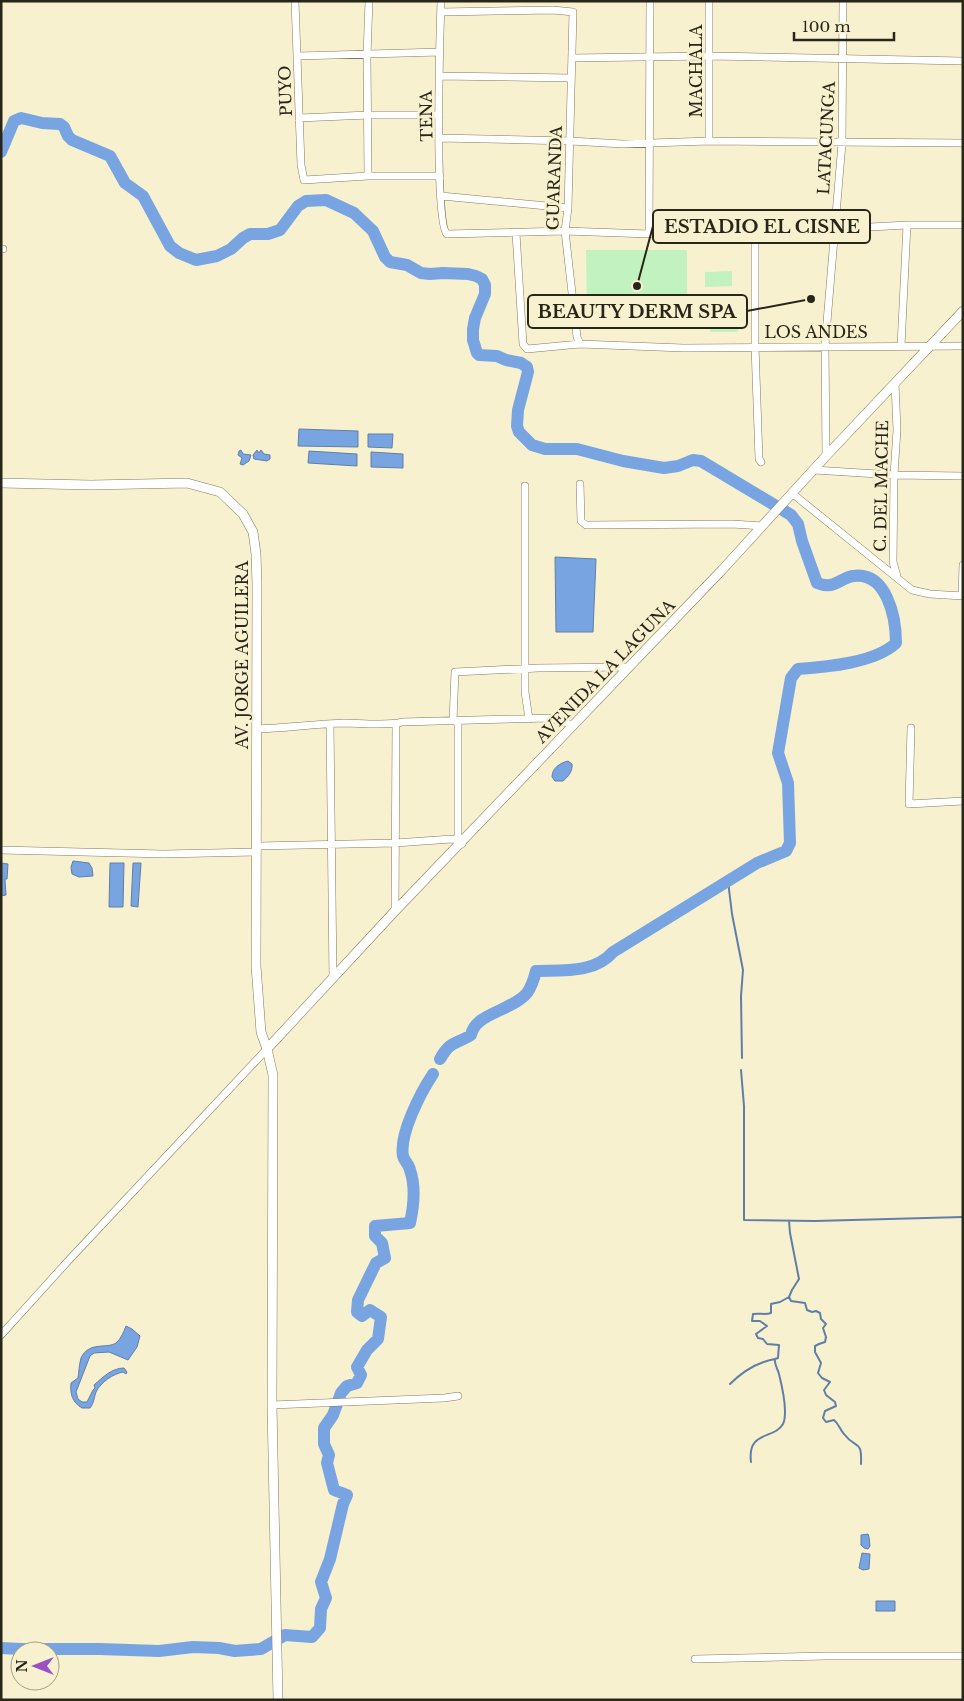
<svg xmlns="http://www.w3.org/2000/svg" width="964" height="1701" font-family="'Libre Baskerville',serif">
	<rect width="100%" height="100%" fill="#f8f1d0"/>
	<path fill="#c2f2bf" d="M586,250H687V322L587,323Z
		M732,271V286L705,287V272Z
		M739,313L738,332H710V314Z"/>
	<path fill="#78a5e2" stroke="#607fa6" d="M299,429L358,431V447L298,446Z
		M368,434H393L392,448L368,447Z
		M241,450L243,454L251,455L249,461L243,465L240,464L242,458L238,455L239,451Z
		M257,450L259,453L261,450L264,454L270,455V459L267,461L254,459L253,455Z
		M309,451L357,454V466L308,463Z
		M371,452L403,454V468L371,467Z
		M555,557L596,559L593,632H556Z
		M568,761L572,764C573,771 568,777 563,781H555L552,777C552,768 560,763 568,761Z
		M73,861L89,863L92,868L93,876L79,877L72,874L71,867Z
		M1,863L8,864L7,879H5L6,895L1,896Z
		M110,863H124L123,907H109Z
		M133,863H141L138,907L131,906Z
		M126,1326L132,1329L140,1336L137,1347L128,1360L109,1352L94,1353L90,1356L76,1392L78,1399L82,1402H87L93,1390L95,1388L94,1385C103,1377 112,1368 124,1368L127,1372L126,1374L123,1372C113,1374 101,1382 96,1392C94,1398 94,1403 90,1408H82C72,1402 70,1394 71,1383L78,1378C79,1372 79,1365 81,1358C89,1341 107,1349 116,1343C121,1339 124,1331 126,1326Z
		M868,1534L869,1537L870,1546L868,1549L864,1548L861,1545V1535Z
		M862,1553L870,1554L869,1569L863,1570L859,1568Z
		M876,1601H895V1611H876Z"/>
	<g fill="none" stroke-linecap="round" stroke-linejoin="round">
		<path stroke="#607fa6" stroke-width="2" d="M728,881L732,914L743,970L741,996L742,1058
			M741,1070L744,1106V1220L815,1221L963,1217
			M789,1221L790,1233L799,1279L792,1290L789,1297L791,1301L805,1303L807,1310L812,1312L816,1311L820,1313L821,1319L826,1324L823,1328L826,1337L825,1342L819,1344L815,1346V1352L821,1363L818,1373L822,1378L830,1382L824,1390L826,1395L835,1402L836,1406L825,1411L823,1418L826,1422L834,1420C839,1424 840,1430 844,1434C856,1450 862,1438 861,1464
			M730,1384C742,1372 758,1362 775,1359
			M751,1462C747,1430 774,1440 783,1424C788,1413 782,1386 779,1374C778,1369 774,1365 775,1359L778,1358L779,1345L767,1344L763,1339L758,1338L756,1334L767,1326L760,1321H752L753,1314C760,1313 765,1315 771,1313V1304L780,1302L789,1297"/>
		<path stroke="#78a5e2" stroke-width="12" d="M1,152L14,121L21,118L42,123L60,124L64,127L68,136L72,140L110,156L125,183L143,196L170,246L179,253L196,260L217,256L231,249L243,238L250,234H268L280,230L298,206L306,201L326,200L354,213L373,231L385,257L390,262L407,265L421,273L430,274L443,273L468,274L476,276L482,279L485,285V294L475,318L473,329V340L477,353L479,355L497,356L506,360L521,363L527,367L528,372L518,410L517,426L519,432L532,445L545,449H577L623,461L664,468L678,466L693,460L701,461L791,515L798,524L802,541L817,583C834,590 838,579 853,576C887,571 896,618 896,643C875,663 826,667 798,669L791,678L778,753L788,783L790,843L786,851L757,863L613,952C594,974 562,970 536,971C534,979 532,986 527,993C512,1011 475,1013 471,1035C455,1045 451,1040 440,1059
			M1,1648L21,1649H99L159,1651L193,1647L219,1648L235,1651L261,1649L285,1635L312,1637L320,1628L321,1609L326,1598L321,1582L330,1559L343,1504L347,1495L334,1490L327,1463L329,1455L324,1444V1428L333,1415L341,1393L347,1386L357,1383L361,1375L357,1367L367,1350L378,1339L381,1317L370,1310L362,1316L357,1312L358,1300L376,1263L385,1258L382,1243L375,1236V1226L410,1223C414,1205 416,1187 410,1170C409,1164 404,1161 403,1156C399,1134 421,1092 433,1074"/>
		<g stroke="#807a5c" stroke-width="8">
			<path id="minor" d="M295,1L301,165L304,180L368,176H440
				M441,1C440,31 434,223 447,234L565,231L649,234L696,232L834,229L907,225H963
				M441,12L553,10L573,12L568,208L565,231L577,337L580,344
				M298,56L440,52
				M572,58L710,56L963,61
				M439,76L571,78
				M299,118L369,115H439
				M440,138L570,141L623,144L709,141L963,143
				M709,141V1
				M368,176L367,55L369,1
				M441,196L568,208
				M755,230V346L759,459L761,462
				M516,233L523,344L527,349L580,344L683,348L963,346
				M649,234L650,1
				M1,249H3
				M901,346L907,225
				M895,383L897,430L894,475L893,562L897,576
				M826,456L825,346L842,143L843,1
				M814,470L894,475L963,476
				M580,484L581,521L586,525L732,524L763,526
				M525,486V692L529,719
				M793,494L912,590L930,594L963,596
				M962,596L963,565
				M453,721L455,672L538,668L629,667
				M458,721V840
				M330,724L333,979
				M911,728L909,804L963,801
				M257,729C286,728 315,724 344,723C357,723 392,726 402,722L549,718L574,725
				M258,846L395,843L452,839L458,840L462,844
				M1,850L164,854L257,852
				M395,911L396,724
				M1,1335L68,1261L267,1049
				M272,1405L444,1398L458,1396
				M695,1659L826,1656H963"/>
		</g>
		<g stroke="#807a5c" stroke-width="10">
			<path id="tertiary" d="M1,483L91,485L187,483L220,492L243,514L253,532L256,554L257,584L256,966L261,1032L267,1049L273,1075L272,1405L278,1700
				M267,1049L395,911L722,570L826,456L963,311"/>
		</g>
		<use href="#minor" stroke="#fff" stroke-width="7"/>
		<use href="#tertiary" stroke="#fff" stroke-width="9"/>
	</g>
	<g text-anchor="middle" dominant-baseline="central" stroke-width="5" stroke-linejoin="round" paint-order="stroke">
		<g font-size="16" fill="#282519" stroke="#f8f1d0">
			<text transform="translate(696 71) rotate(-90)">MACHALA</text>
			<text transform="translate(285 91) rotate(-92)">PUYO</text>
			<text transform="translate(426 116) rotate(-91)">TENA</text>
			<text transform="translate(826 138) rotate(-87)">LATACUNGA</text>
			<text transform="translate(554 178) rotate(-88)">GUARANDA</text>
			<text x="816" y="332">LOS ANDES</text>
			<text transform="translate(881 486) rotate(-89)">C. DEL MACHE</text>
			<text transform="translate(242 655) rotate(-90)">AV. JORGE AGUILERA</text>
			<text transform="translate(605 671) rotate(-46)">AVENIDA LA LAGUNA</text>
		</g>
	</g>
	<path fill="none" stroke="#282519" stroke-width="2" d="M637 286L653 226M811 299L747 311"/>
	<g fill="#282519" stroke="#f8f1d0" stroke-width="2">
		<circle cx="637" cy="286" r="5"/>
		<circle cx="811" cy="299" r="5"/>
	</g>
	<g fill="#f8f1d0" stroke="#282519" stroke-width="2">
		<rect x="653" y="210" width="217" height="33" rx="5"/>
		<rect x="528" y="295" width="219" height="33" rx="5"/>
	</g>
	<g font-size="18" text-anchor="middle" font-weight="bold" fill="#282519">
		<text x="762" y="233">ESTADIO EL CISNE</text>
		<text x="637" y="318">BEAUTY DERM SPA</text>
	</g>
	<rect width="964" height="1701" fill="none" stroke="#282519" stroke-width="5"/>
	<g transform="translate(35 1666) rotate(270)"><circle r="24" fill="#f8f1d0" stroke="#a59f87"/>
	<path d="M0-4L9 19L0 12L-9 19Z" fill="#9c51c3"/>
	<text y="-8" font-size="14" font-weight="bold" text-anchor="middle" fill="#282519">N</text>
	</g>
	<path d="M794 32v8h100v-8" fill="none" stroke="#282519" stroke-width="2.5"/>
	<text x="802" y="32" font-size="15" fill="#282519" stroke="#f8f1d0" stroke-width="4" paint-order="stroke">100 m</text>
</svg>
